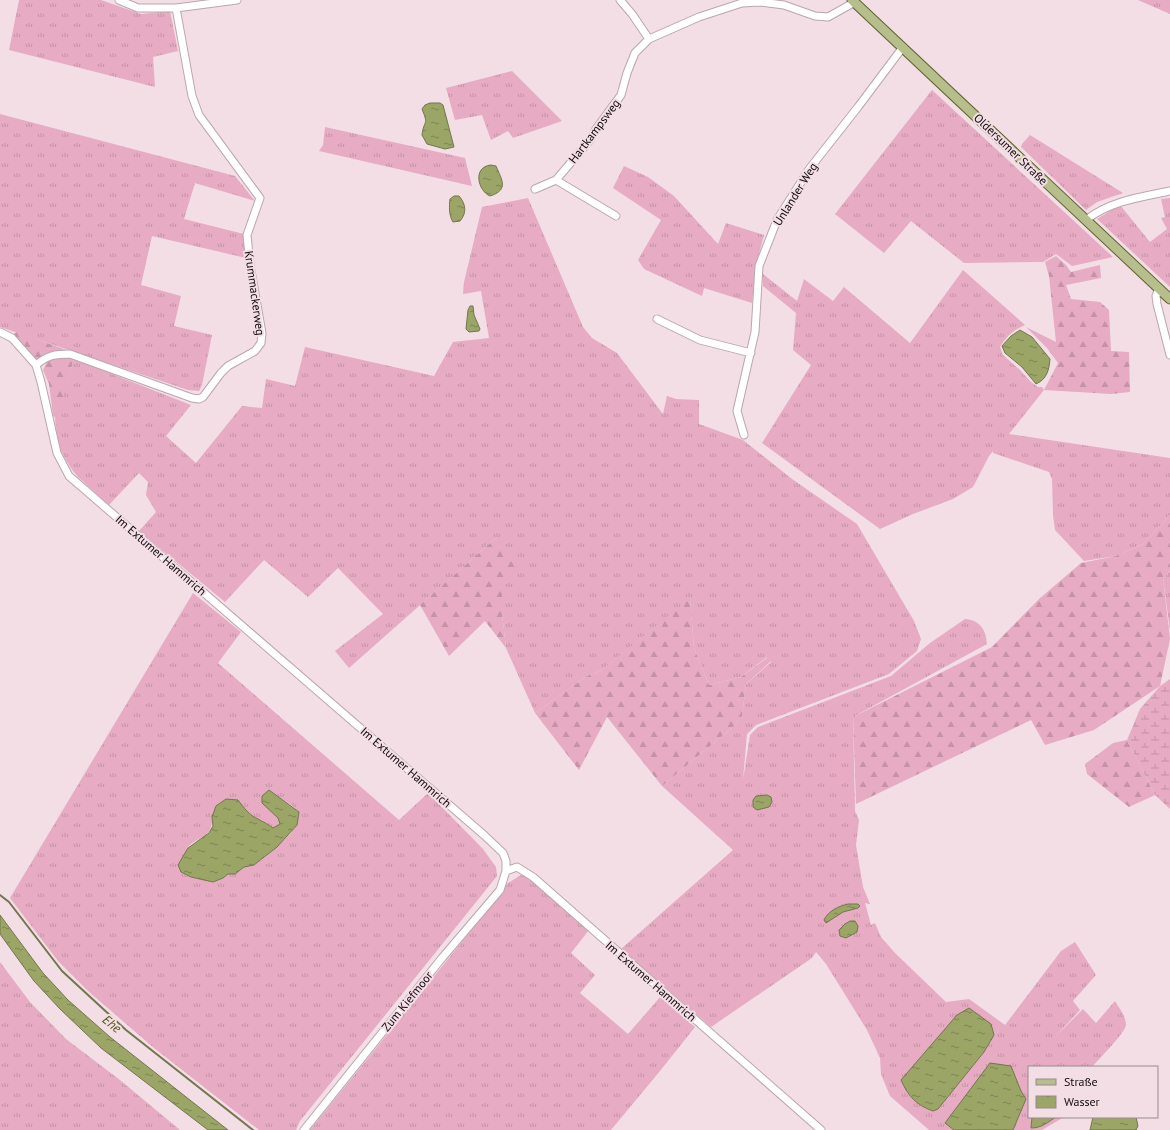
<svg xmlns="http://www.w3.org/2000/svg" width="1170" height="1130" font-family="'PT Sans',sans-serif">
	<defs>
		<pattern id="grass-tufts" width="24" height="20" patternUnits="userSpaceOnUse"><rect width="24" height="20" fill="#e7abc3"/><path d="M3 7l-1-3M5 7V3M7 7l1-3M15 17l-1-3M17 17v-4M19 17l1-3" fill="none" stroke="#c592a6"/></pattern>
		<pattern id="forest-firs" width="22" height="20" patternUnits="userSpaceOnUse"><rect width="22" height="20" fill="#e7abc3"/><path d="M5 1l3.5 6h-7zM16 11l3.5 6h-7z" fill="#c592a6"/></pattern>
		<pattern id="wetland-marsh" width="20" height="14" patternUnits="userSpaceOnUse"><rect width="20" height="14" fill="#e7abc3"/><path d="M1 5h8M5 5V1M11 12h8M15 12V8" fill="none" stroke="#c592a6"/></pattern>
		<pattern id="water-ripples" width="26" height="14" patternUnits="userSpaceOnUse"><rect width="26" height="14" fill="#9aa566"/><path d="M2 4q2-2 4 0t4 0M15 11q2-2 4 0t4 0" fill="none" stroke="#7c8552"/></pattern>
	</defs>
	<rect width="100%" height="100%" fill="#f3dee6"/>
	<path fill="url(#grass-tufts)" fill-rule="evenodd" d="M19,0H101L141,14L170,11L178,51L153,57L155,87L9,50Z
		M1138,0H1170V14Z
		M512,71L562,121L513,138L508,131L491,140L482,115L455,120L446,88Z
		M932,90L1113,257L1072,266L1056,254L1043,262L964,263L911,221L884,253L835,214Z
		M0,114L235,176L255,201L195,183L184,219L244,234L246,258L152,236L141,285L181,296L174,326L212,335L202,385L199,391L188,390L0,327Z
		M325,127L465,158L472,186L319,151L323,145Z
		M1030,135L1123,193L1097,202L1086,210L1021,147L1022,144Z
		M624,166L648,177L674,196L718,244L726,223L764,235L756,265L752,303L704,288L702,296L644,269L638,260L661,220L613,188Z
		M528,198L583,327L592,338L617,353L663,414L667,396L676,399L699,400V424L743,440L792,479L857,524L914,621L921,639L917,651L889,674L756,725L747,734L743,780L750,735L758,727L891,676L930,643L965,619C980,620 986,630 987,644L853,717L855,811L859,820L856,845L863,887L870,904L865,903L871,925L875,923L881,937L895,953L946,1002L969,999L1005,1025L1061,951L1075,942L1096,975L1073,1001L1080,1010L1056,1036L1083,1009L1096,1023L1115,1001C1119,1008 1126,1016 1126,1025C1125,1033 1099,1059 1092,1067H1029V1117H1032L1031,1128L1056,1117H1064L1042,1130H1013L1026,1099L1021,1091L1011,1066L945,1122L954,1130H929L890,1096L881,1074L880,1058L867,1030L826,964L816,952L812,958L711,1027L621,949L733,850L662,786L733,727L742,716L746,684L771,662L767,657L741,677L709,685L694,648L690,599L602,670L587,676L535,713L506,648L502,613V579L497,537L349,668L335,651L383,614L338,568L308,597L264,560L225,602L139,531L156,512L146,495L148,482L139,473L109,505L78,477L70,467L61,451L58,441L55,420L74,359L191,405L166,436L196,463L242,406L262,408L266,379L295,386L305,347L434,376L453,342L489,338L481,291L463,294L464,282L482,207ZM994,1035L984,1052L938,1109L933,1111L925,1108L907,1093Z
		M1170,198V287L1097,219L1120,205L1150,242L1167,229L1161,218L1165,217L1161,199Z
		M963,270L1025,325C1013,330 1006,337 1000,347L1003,355L1019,369L1031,382L1038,387H1042L1044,390L1009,434L1170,458V515L1143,544L1116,556L1084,561L1055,530L1053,515L1052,479L1049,472L993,453V451L989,456L973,487L953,499L913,514L880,529L762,443L811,365L793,350L796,313L763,286V274L797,301L804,279L833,301L844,287L910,343Z
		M1170,571V631L1163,578Z
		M193,593L241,632L218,663L399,820L428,793L483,849L496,867L497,876L300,1121L296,1130H259L154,1048L88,991L58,961L10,898ZM268,790L291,805L299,812L291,833L265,857L254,865L244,867L235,874H228L223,878L213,882L191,877L181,872C183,866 185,852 188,847C199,835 213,839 212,817L238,800C244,808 249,815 258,819C263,822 268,824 273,828L280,824L278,818L272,812Z
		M521,875L531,879L589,930L571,953L595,975L580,993L628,1034L661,996L695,1027L660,1071L611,1130H310L486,912L508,883Z
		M0,962L30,1002L66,1039L120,1080L180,1130H0Z"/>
	<path fill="url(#forest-firs)" d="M1056,256L1066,265L1071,272L1100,265L1101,278L1066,285L1071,299L1100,302L1109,310L1111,351L1129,352L1130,392L1111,394L1044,390L1058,363L1047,348L1026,327L1056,342L1049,276L1045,262Z
		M17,332L69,351L54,352L37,360L15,338L14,334Z
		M55,357H65L74,359L56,419L53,415L49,384L43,370L47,362Z
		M1170,515V571L1163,578L1170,639L1160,686L1094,730L1045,745L1031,720L856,804L853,717L992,647L1039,599L1081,563L1116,556L1143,544Z
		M497,537L516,567L502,579V613L506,648L485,621L449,656L420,605Z
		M690,598L694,648L709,685L741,677L768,657L771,661L746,684L742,716L733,727L662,786L607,717L579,770L535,713L587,676L602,670Z
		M1127,740L1155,795L1129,807L1087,774L1085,764L1113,743Z"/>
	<path fill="url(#wetland-marsh)" d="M1170,679V809L1155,795L1127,740L1140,709L1160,686Z"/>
	<path fill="url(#water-ripples)" stroke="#71774c" d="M430,103H440L443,105L454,147L445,149L427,144L422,135C424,119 429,126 422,109L425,105Z
		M491,165L496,166C502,180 509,190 490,196C478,191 472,167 491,165Z
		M454,196H459C466,204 467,213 460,221L453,222C449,216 449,206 450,199Z
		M470,306H473L474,315L480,329L479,331L469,332L466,329L468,310Z
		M1020,330L1032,337L1050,359C1049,370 1047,379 1036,384L1022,367L1005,353L1002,346L1011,336Z
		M269,790L299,812L297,825L277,847L254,865L244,867L235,874H228L223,878L213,882L191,877L181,872L178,865L188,848L209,833L213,826L212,817L216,806L226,799L238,800C244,808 249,815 258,819C263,822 268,824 273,828L280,824L278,818L262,803V796Z
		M767,795L771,797L772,802L769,807L757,810L753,807V800L756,796Z
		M848,904H858L860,906L858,908L843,912L826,923L824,920C828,911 839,906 848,904Z
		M0,915L43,973L68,1000L110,1037L228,1130H208L101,1048L60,1009L34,981L0,934Z
		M850,921H855L858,926L857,932L846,938L840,936L839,930L845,924Z
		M969,1008L991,1024L994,1035L984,1052L938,1109L933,1111C916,1105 908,1096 901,1080L957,1015Z
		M990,1063L1011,1066L1021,1091L1026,1099L1013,1130H954L945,1123Z
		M1032,1117H1056C1048,1122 1042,1128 1031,1128Z
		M1093,1117H1136L1138,1126L1136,1130H1090Z"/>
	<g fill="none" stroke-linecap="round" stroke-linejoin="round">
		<path stroke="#71774c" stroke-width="2" d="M0,895L9,902L62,971L126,1030L253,1130"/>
		<g stroke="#baa6ad" stroke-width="9">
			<path id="minor" d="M119,0L138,8H176L237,0
				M620,0L632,14L649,39
				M556,180L616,216
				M535,189L556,180L590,140L596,129L621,95L627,73L635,53L649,39L699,17L742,3L760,2L784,5L815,16L828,17L855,2
				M1086,220C1110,201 1141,197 1170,191
				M1159,288L1156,296L1157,304L1170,355
				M657,319L700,340L751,353
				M0,332L12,338L36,365L41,382L57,453L69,476L484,835L503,853L506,861V871L500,890L442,958L304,1130
				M36,365C48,355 55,354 70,354L192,398L199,399L203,397L221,373L228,366L255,351L261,343L262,333L250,265L247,235L260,198L199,115L192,96L176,8
				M744,435L737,411L755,332L759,266L777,220L810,168L858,107L903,47
				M506,871L517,867L533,877L821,1130"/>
		</g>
		<g stroke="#5d632d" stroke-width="11">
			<path id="major" d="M852,0L1170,299"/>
		</g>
		<use href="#minor" stroke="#fff" stroke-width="7"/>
		<use href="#major" stroke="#b6be8b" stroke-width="9"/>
	</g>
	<g text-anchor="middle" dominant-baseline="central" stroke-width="4" stroke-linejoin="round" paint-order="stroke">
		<g font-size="12" fill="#120b0e" stroke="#f3dee6">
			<text transform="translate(594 131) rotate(-53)">Hartkampsweg</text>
			<text transform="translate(1011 149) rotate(44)">Oldersumer Straße</text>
			<text transform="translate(795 194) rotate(-58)">Unlander Weg</text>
			<text transform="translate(255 293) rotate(82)">Krummackerweg</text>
			<text transform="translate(161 555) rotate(41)">Im Extumer Hammrich</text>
			<text transform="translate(406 767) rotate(41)">Im Extumer Hammrich</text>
			<text transform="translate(651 981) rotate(41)">Im Extumer Hammrich</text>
			<text transform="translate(407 1001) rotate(-51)">Zum Kiefmoor</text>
		</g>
		<g font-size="13" font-style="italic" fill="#4f580e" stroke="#f3dee6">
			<text transform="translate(112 1024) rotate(39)">Ehe</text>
		</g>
	</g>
	<rect x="1028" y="1066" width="130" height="52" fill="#f3dee6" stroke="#998a90"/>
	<rect x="1036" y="1079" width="20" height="6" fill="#b6be8b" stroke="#998a90"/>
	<text x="1064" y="1086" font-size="12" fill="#120b0e">Straße</text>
	<rect x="1036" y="1096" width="20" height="12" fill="url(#water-ripples)" stroke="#998a90"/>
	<text x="1064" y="1106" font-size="12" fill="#120b0e">Wasser</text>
</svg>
